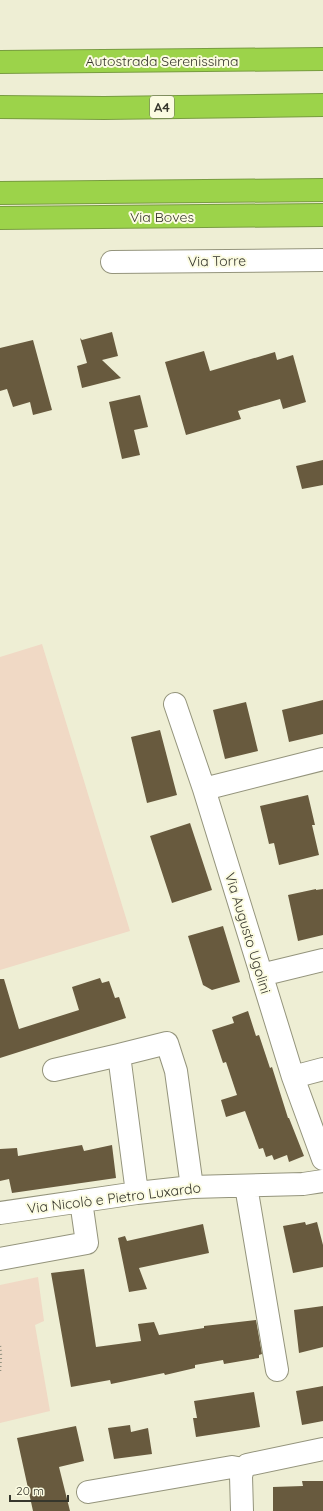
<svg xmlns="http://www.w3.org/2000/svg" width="323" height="1511" font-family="Quicksand,sans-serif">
	<rect width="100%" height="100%" fill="#eeeed4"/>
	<path fill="#f0d9c5" d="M42,644L130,931L0,970V657Z
		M38,1277L44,1321L35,1325L50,1411L0,1423V1285Z"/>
	<path fill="#685a3e" d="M112,332L118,356L102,360L121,378L82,388L77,366L87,363L80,338L82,340Z
		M33,340L52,410L33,415L30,402L13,407L7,389L0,391V348Z
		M204,351L210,371L275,352L277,360L293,355L306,402L283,409L280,399L238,411L241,419L186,435L165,362Z
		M140,395L148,427L134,430L140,455L122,459L109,402Z
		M323,460V485L302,489L296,466Z
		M323,700V734L289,742L282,710Z
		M246,702L258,751L225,759L213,710Z
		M160,730L177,795L147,803L131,737Z
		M308,795L315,825H312L319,855L279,865L274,843L269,844L260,806Z
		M190,823L212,890L172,903L150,836Z
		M316,889V890L323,889V935L298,941L288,895Z
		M223,926L240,982L212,990L203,985L188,936Z
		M100,978L102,983L109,981L115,998L119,997L126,1018L0,1058V979H4L19,1029L79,1010L72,987Z
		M248,1011L256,1036L259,1035L270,1068L272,1067L288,1118H289L304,1156L289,1162L287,1155L274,1160L272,1155L266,1157L263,1148L259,1149L245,1111L226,1117L221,1100L237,1095L226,1062L223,1063L212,1030L234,1023L232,1017Z
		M82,1145L84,1151L112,1145L116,1178L12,1193L9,1179L0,1181V1149L17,1148L18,1156Z
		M305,1222L306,1225L317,1222L323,1245V1267L293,1273L283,1226Z
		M203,1224L209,1253L139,1268L147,1289L129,1292L118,1238L125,1236L127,1241Z
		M84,1269L96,1347L141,1341L138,1324L154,1322L159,1335L204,1328V1326L256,1320L262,1354L259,1355V1358L224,1364L223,1360L195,1365V1368L165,1375L164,1373L111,1384L110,1380L71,1387L51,1273Z
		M323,1306V1347L299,1353L294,1310Z
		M323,1386V1421L302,1425L296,1391Z
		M254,1392L260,1427L196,1437L193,1418H197L194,1401Z
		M130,1425L131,1432L148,1428L152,1454L114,1459L108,1428Z
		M76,1426L84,1461L59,1467L70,1511H33L17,1438Z
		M302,1481H323V1511H273V1487L303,1486Z"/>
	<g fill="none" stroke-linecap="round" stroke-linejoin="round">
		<g stroke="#94947c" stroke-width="24">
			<path id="minor" d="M112,262L323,260
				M175,704L204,789
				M323,759L204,789L293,1077L323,1159
				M261,975L323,960
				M54,1070L119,1055
				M293,1077L323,1069
				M246,1186L277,1370
				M137,1193L119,1055L167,1043L176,1071L192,1187
				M0,1213L137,1193L192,1187L303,1184L323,1181
				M0,1259L87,1243L81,1201
				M88,1492L232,1467L243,1469
				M242,1511L241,1476L243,1469L247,1465L323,1449"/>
		</g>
		<g stroke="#789c40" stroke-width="24">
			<path id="highway" d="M0,62L323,59
				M0,107L104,108L323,105
				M0,193L323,190
				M0,218L323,215"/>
		</g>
		<path stroke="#939381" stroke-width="2.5" stroke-dasharray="1 3" stroke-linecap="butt" d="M0,1346L1,1355L0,1371"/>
		<use href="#minor" stroke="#fff" stroke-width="22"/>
		<use href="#highway" stroke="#9cd34a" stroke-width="22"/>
	</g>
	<g text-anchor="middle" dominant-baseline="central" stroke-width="4" stroke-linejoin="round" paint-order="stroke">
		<rect fill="#fbfbe1" stroke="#717162" stroke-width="1" x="150" y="96" width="24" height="22" rx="3"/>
		<g font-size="13" font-weight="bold" fill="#36362c">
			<text x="162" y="107">A4</text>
		</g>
		<g font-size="14" fill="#36362c" stroke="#fbfbe1">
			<text x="162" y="61">Autostrada Serenissima</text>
			<text x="162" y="217">Via Boves</text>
			<text transform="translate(217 261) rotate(-1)">Via Torre</text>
			<text transform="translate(248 933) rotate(73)">Via Augusto Ugolini</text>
			<text transform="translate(114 1198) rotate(-7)">Via Nicolò e Pietro Luxardo</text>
		</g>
	</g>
	<path d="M10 1495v6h58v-6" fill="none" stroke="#36362c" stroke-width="2"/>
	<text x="16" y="1495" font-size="12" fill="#36362c" stroke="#fbfbe1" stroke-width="3" paint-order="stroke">20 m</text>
</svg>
